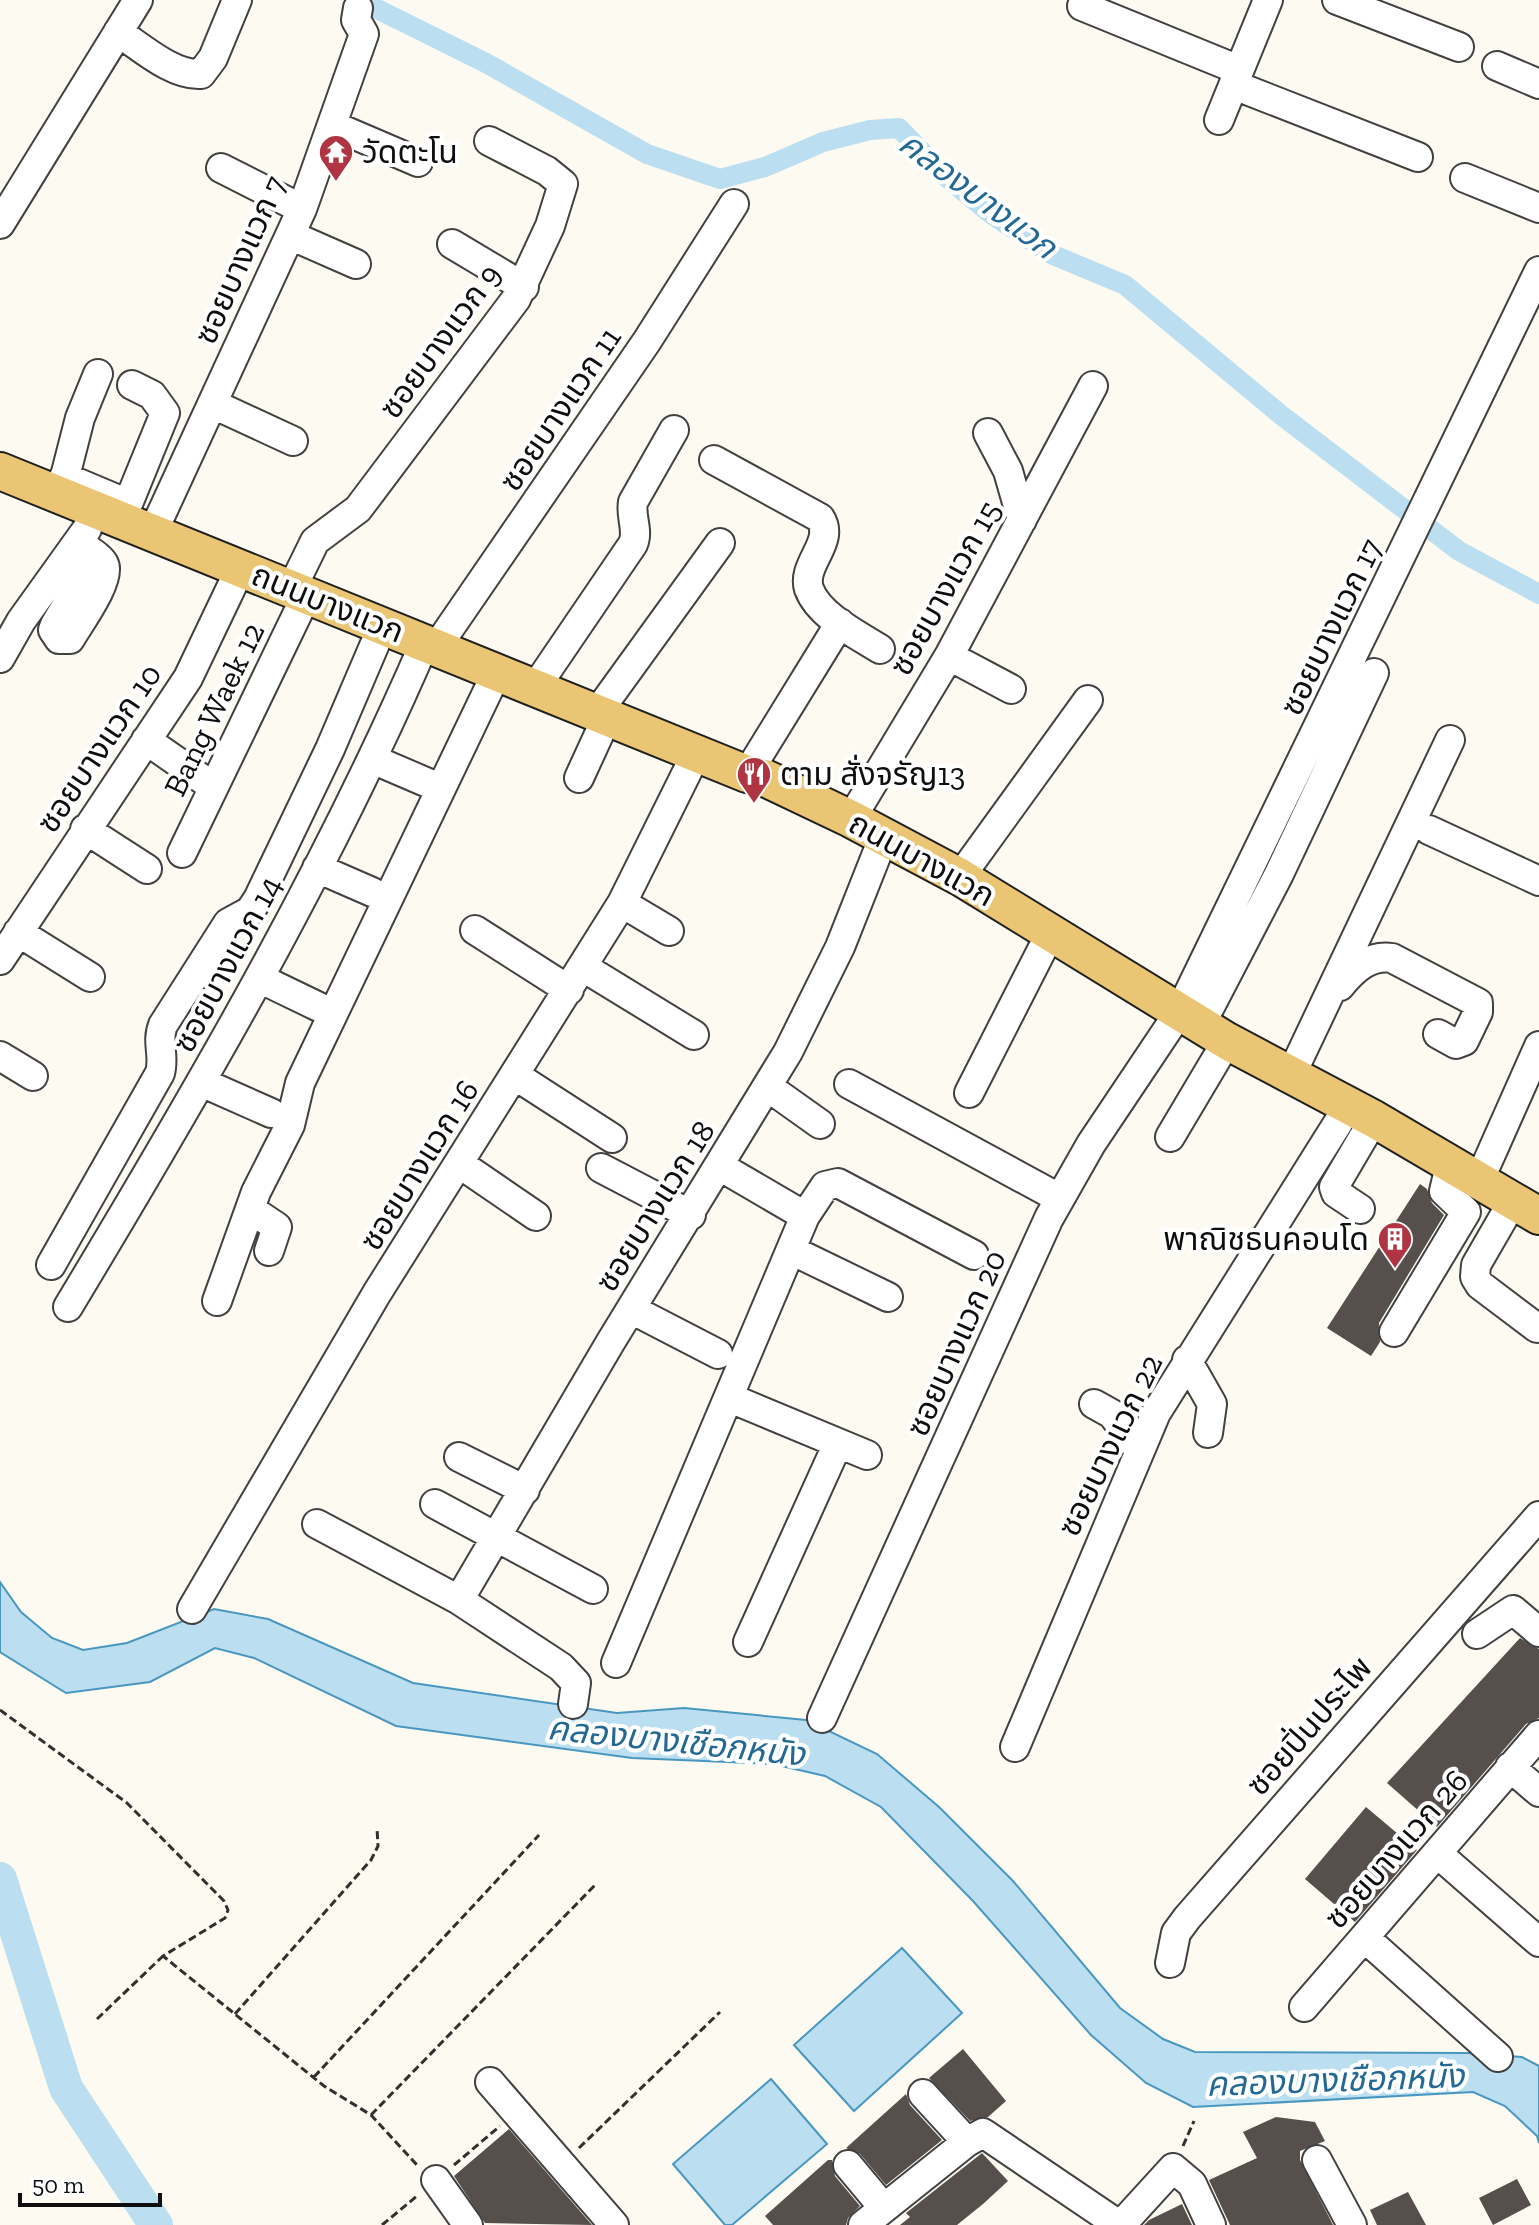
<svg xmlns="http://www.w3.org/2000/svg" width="1539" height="2225" font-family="'Zilla Slab','Noto Sans Thai',serif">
	<rect width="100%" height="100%" fill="#fdfaf1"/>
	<path fill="#bbdff0" stroke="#4997bf" stroke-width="2" d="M0,1582L21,1612L52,1638L83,1650L127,1643L214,1609L268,1619L413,1683L617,1713L684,1708L806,1720L877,1754L939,1807L1013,1881L1120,2008L1163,2039L1195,2052L1467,2053L1522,2057L1539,2066V2143L1537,2136L1505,2106L1473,2092L1193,2107L1146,2083L1091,2035L973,1901L881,1807L825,1776L773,1764L632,1758L396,1726L254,1658L215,1648L150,1682L66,1693L0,1652Z
		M902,1948L962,2013L854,2111L794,2045Z
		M771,2079L827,2144L732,2225H725L673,2164Z"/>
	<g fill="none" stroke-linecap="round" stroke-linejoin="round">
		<path stroke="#bbdff0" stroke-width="20" d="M359,0L486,63L647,154L720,179L765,167L823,142L870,130L899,128L945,176L991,214L1051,254L1125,285L1281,415L1459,551L1539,594"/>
		<path stroke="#bbdff0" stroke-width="34" d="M0,1879L66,2088L156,2225"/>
	</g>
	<path fill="#564f4c" d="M1420,1184L1427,1189L1432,1203L1444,1215L1379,1323L1380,1342L1371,1356L1327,1328Z
		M1520,1638L1539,1649V1718L1526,1724L1437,1827L1387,1783Z
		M1366,1807L1417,1850L1355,1922L1305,1879Z
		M963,2049L1006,2101L988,2117L970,2121L929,2078Z
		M906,2094L910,2105L942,2140L886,2185L860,2154L846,2148Z
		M1276,2117L1315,2122L1325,2141L1300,2151V2160L1333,2225H1230L1209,2180L1257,2158L1243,2132Z
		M509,2129L592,2225L485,2223L454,2176Z
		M982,2153L1008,2181L983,2204L957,2225H900L910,2217L906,2213Z
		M828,2160H832L835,2176L860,2206L848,2218L846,2225H773L765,2216Z
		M1517,2179L1531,2205L1493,2225L1479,2198Z
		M1408,2192L1426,2225H1377L1370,2210Z
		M1182,2204L1192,2225H1144L1149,2220Z"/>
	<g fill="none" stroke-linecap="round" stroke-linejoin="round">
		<g stroke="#414141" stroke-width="32">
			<path id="minor" d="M1337,0L1459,47
				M1082,6L1239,70
				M118,32C141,47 173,76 201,74L213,58L237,0
				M1497,66L1539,84
				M1234,85L1418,157
				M1219,120L1268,0
				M334,126L418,162
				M221,168L302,209
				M1465,178L1539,208
				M0,224L138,0
				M290,235L356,264
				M452,244L524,287
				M213,404L293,441
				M988,433L1008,471L1022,520
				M714,460L820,518C836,542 801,564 809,589C819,616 858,635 880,649
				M64,477L128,504
				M60,496L80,418L98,374
				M121,521L165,413L152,395L132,385
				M152,534L302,209L364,34L356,20L358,8
				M79,543C86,549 100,556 104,564C112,579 78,625 70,639H59L53,630L55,625L96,556
				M292,588L315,541L358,509L516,299L550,226L563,184L547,171L489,141
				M436,648L647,341L734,204
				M949,656L1011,689
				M0,658L21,621L87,529
				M535,688L633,544C639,530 630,517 633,502L674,430
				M597,713L720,543
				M146,740L205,781
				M372,759L435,786
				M747,774L840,623
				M579,778L607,717
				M851,819L949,656L1093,386
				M85,829L147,869
				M1429,830L1539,881
				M182,853L307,594
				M317,868L372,892
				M960,877L1088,700
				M622,903L669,931
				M475,930L569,990
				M18,932L90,977
				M0,960L188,678L241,567
				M583,967L694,1035
				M259,978L319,1007
				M1340,986C1354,969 1369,955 1392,958L1478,1003V1012L1464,1041L1456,1044L1438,1034
				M1201,1024L1279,874L1374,673
				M0,1056L33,1076
				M1291,1075L1450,740
				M516,1076L612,1138
				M201,1082L271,1113
				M849,1084L1059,1198
				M768,1087L820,1124
				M969,1093L1050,934
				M1170,1137L1227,1041
				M460,1164L536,1216
				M601,1168L691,1215
				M1479,1181L1539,1046
				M1513,1201L1476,1265L1475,1277L1480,1285L1537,1328
				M250,1209L277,1227L269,1251
				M1360,1209L1336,1193L1334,1187L1374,1119
				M805,1216L825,1186L838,1183L974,1255
				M791,1250L888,1297
				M51,1265L160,1073C165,1056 156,1042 163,1025L228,923L250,911L258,899L330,749L383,625
				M217,1301L256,1192L290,1125L300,1083L496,674
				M68,1307C198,1091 325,874 425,642
				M631,1309L718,1354
				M1394,1332L1466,1212L1444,1191L1450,1166
				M1187,1360L1212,1404L1208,1433
				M730,1398L867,1455
				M1094,1404L1112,1414L1138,1449
				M459,1457L525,1490
				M435,1504L593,1589
				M317,1524L459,1600L561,1667L576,1683L573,1704
				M459,1600L610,1343L788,1052L840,947L884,836
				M192,1609L377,1293L622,903L696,754
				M1477,1634L1513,1610L1539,1632
				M748,1642L838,1443
				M616,1663L805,1216L721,1167
				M822,1718L1049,1218L1091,1144L1180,1011L1539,271
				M1015,1747L1156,1413L1348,1107
				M1510,1767L1539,1792
				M1437,1853L1539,1942
				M1365,1938L1498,2057
				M1170,1963L1176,1933L1187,1918L1539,1516
				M1304,2007L1539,1735
				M490,2082L614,2225
				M923,2094L967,2142
				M1317,2160L1352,2225
				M848,2165L883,2207
				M436,2180L468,2225
				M863,2225L967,2142L983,2133L1119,2225
				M1121,2225L1173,2168L1192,2184L1211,2225"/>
		</g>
		<g stroke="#1f1f1f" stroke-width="40">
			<path id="major" d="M0,471L747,774L765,778L851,819L960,877L1227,1041L1374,1119L1539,1216"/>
		</g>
		<path stroke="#303030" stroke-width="3" stroke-dasharray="8 4" stroke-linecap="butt" d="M0,1710L127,1803L224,1901L228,1910L225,1918L163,1956L324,2086L371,2115L417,2165
			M235,2014L371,1860L378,1846L377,1828
			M97,2019L163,1956
			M314,2077L539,1835
			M371,2115L597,1883
			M1183,2146L1194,2121
			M579,2148L720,2012
			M454,2165L500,2126
			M382,2225L417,2196"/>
		<use href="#minor" stroke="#fff" stroke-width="28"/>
		<use href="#major" stroke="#eac674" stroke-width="36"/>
	</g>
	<defs>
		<g id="temple-pin" transform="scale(1.8)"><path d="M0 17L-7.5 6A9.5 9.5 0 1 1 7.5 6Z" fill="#b03542" stroke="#fff"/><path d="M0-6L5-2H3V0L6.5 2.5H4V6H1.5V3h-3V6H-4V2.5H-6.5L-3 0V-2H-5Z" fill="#fff"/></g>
		<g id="restaurant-pin" transform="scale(1.8)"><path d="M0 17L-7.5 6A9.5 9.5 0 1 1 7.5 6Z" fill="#b03542" stroke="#fff"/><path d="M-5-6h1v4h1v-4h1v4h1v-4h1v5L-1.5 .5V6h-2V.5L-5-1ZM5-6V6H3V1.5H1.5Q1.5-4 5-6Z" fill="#fff"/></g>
		<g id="building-pin" transform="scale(1.8)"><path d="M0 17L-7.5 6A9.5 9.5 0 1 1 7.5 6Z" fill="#b03542" stroke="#fff"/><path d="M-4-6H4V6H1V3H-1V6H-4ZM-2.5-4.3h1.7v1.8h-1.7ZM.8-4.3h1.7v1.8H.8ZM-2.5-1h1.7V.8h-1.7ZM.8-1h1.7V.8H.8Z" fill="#fff"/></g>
	</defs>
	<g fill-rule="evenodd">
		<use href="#temple-pin" x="336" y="152"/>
		<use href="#restaurant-pin" x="754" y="774"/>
		<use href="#building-pin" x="1395" y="1239"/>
	</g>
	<g text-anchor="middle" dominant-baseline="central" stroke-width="8" stroke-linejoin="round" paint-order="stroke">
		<g font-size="32" fill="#0e0e0e" stroke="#fff" text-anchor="start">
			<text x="362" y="152">วัดตะโน</text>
			<text x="780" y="774">ตาม สั่งจรัญ13</text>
			<text x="1369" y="1239" text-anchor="end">พาณิชธนคอนโด</text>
		</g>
		<g font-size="32" fill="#0e0e0e" stroke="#fff">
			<text transform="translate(240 260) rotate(-66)">ซอยบางแวก 7</text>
			<text transform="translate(440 341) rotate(-54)">ซอยบางแวก 9</text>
			<text transform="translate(560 409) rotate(-56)">ซอยบางแวก 11</text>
			<text transform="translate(945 588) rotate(-61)">ซอยบางแวก 15</text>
			<text transform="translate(328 603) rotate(22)">ถนนบางแวก</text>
			<text transform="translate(1331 627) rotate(-64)">ซอยบางแวก 17</text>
			<text transform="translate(214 709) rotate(-64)">Bang Waek 12</text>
			<text transform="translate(99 748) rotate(-56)">ซอยบางแวก 10</text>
			<text transform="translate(922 859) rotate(29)">ถนนบางแวก</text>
			<text transform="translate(227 964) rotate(-62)">ซอยบางแวก 14</text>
			<text transform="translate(419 1165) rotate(-58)">ซอยบางแวก 16</text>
			<text transform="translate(655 1206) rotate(-58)">ซอยบางแวก 18</text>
			<text transform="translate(956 1343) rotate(-66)">ซอยบางแวก 20</text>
			<text transform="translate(1110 1445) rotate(-64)">ซอยบางแวก 22</text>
			<text transform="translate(1309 1726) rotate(-49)">ซอยปิ่นประไพ</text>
			<text transform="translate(1396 1849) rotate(-49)">ซอยบางแวก 26</text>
		</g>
		<g font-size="34" font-style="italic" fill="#246993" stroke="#fff">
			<text transform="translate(978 195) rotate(37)">คลองบางแวก</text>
			<text transform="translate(676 1741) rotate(6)">คลองบางเชือกหนัง</text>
			<text transform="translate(1335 2080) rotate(-2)">คลองบางเชือกหนัง</text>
		</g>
	</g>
	<path d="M20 2193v12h140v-12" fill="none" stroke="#0e0e0e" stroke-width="4"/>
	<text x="32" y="2193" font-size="24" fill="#0e0e0e" stroke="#ffffff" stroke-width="6" paint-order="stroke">50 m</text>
</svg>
